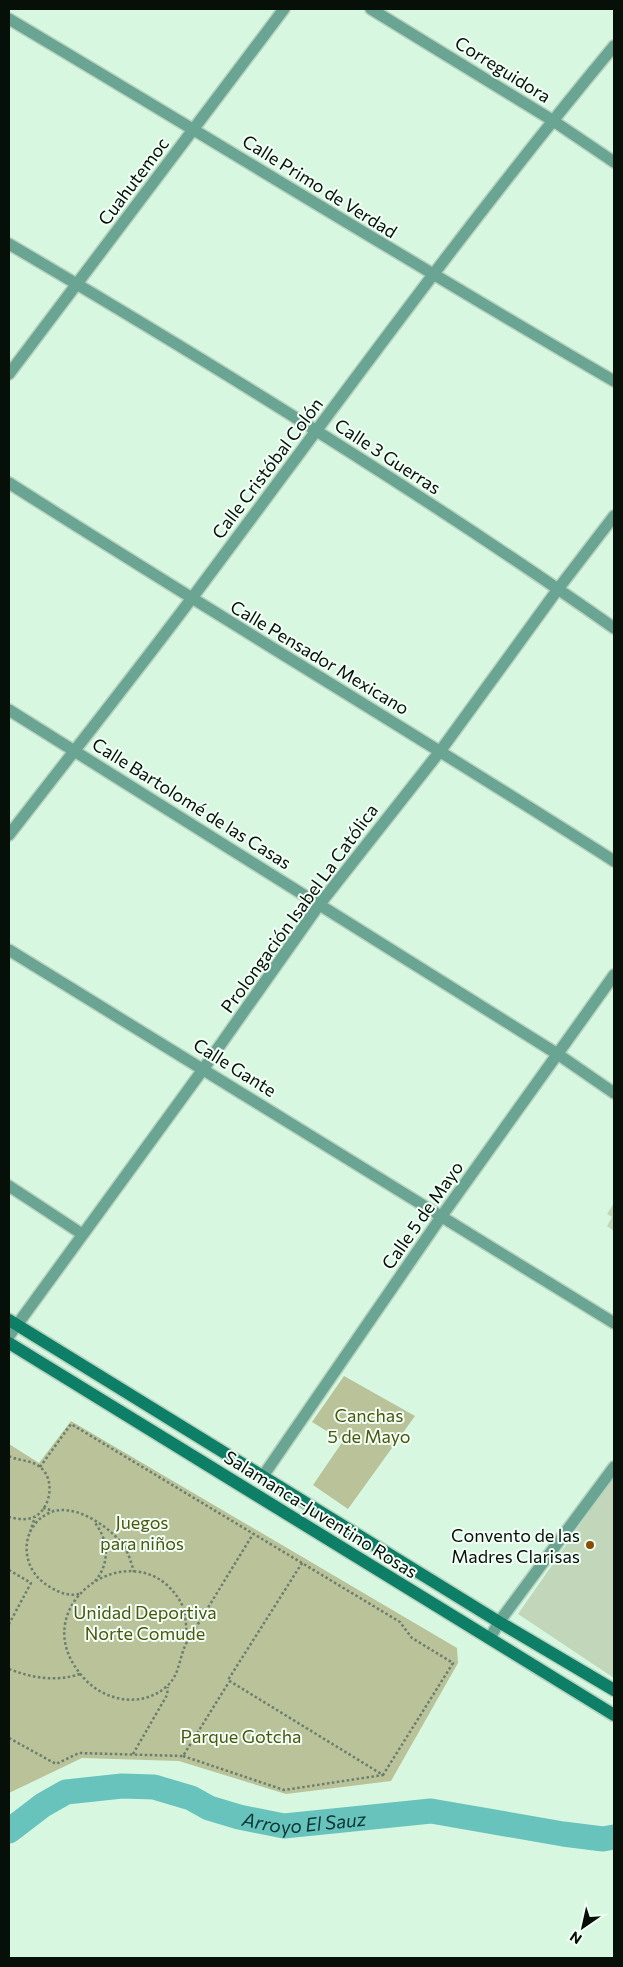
<svg xmlns="http://www.w3.org/2000/svg" width="623" height="1967" font-family="Commissioner,sans-serif">
	<rect width="100%" height="100%" fill="#d8f7e1"/>
	<path fill="#b9c298" d="M344,1376L415,1416L348,1509L313,1485L343,1441L312,1422Z
		M71,1421L457,1648L458,1663L391,1781L286,1794L179,1761L82,1758L9,1793V1444L39,1463Z"/>
	<g fill="none" stroke-linecap="round" stroke-linejoin="round">
		<path stroke="#68c3bd" stroke-width="25" id="s1" d="M9,1831L43,1805L66,1792L122,1786L154,1787L191,1798L209,1808L239,1817L284,1826L431,1811L563,1834L603,1839L614,1837"/>
	</g>
	<path fill="#c2d6ba" d="M614,1203V1231L607,1226L612,1217L607,1214Z
		M614,1476V1678L518,1614Z"/>
	<g fill="none" stroke-linecap="round" stroke-linejoin="round">
		<g stroke="#b6d2be" stroke-width="14">
			<path id="street" d="M371,9L552,120L614,162
				M9,19C211,139 411,263 614,381
				M9,244C215,365 419,491 614,628
				M9,374L284,9
				M9,483C209,611 414,733 614,861
				M9,710L559,1055L614,1093
				M9,835C70,756 132,678 192,598C331,412 466,224 614,46
				M9,950L614,1323
				M9,1186L82,1234
				M9,1336L204,1068L319,905L441,750L558,589L614,516
				M263,1476L441,1217L614,975
				M490,1638L499,1622L614,1467"/>
		</g>
		<g stroke="#b6d2be" stroke-width="15">
			<path id="secondary" d="M9,1320L499,1622L614,1690
				M9,1343L614,1715"/>
		</g>
		<path stroke="#6a7e70" stroke-width="2.5" stroke-dasharray="2.5 2.5" stroke-linecap="butt" d="M9,1456C20,1462 35,1459 44,1471C54,1484 50,1507 36,1516C28,1521 17,1519 9,1517
			M40,1467L71,1424L400,1622L412,1638L453,1663L383,1775L228,1680L302,1563
			M43,1508L54,1511
			M30,1532L35,1517
			M9,1570L31,1583L9,1624
			M95,1581C110,1564 109,1541 95,1523
			M79,1594C66,1597 54,1590 44,1583C20,1565 20,1527 49,1513C72,1502 105,1524 120,1541C128,1550 131,1562 134,1572
			M187,1642C179,1656 180,1675 167,1686C142,1709 103,1701 83,1677C19,1605 136,1527 180,1601C187,1612 186,1630 187,1642L253,1534
			M9,1669C32,1678 56,1682 80,1674
			M9,1738L56,1764L79,1753L183,1756L229,1682
			M133,1754L167,1695L168,1687
			M183,1756L284,1790L383,1775"/>
		<use href="#street" stroke="#6aa492" stroke-width="11"/>
		<use href="#secondary" stroke="#0c7f66" stroke-width="12"/>
	</g>
	<circle fill="#884e04" stroke="#f2fff6" stroke-width="2" cx="590" cy="1545" r="5"/>
	<g text-anchor="middle" dominant-baseline="central" stroke-width="4" stroke-linejoin="round" paint-order="stroke">
		<g font-size="18" fill="#061009" stroke="#f2fff6">
			<text transform="translate(503 69) rotate(32)">Correguidora</text>
			<text transform="translate(133 181) rotate(-53)">Cuahutemoc</text>
			<text transform="translate(320 186) rotate(32)">Calle Primo de Verdad</text>
			<text transform="translate(388 456) rotate(33)">Calle 3 Guerras</text>
			<text transform="translate(267 468) rotate(-53)">Calle Cristóbal Colón</text>
			<text transform="translate(320 657) rotate(31)">Calle Pensador Mexicano</text>
			<text transform="translate(192 803) rotate(32)">Calle Bartolomé de las Casas</text>
			<text transform="translate(299 908) rotate(-54)">Prolongación Isabel La Católica</text>
			<text transform="translate(235 1067) rotate(32)">Calle Gante</text>
			<text transform="translate(422 1215) rotate(-55)">Calle 5 de Mayo</text>
			<text transform="translate(321 1514) rotate(32)">Salamanca-Juventino Rosas</text>
		</g>
		<g font-size="18" fill="#4c560c" stroke="#f2fff6">
			<text x="369" y="1415">Canchas<tspan x="369" dy="21">5 de Mayo</tspan></text>
			<text x="142" y="1522">Juegos<tspan x="142" dy="21">para niños</tspan></text>
			<text x="145" y="1612">Unidad Deportiva<tspan x="145" dy="21">Norte Comude</tspan></text>
			<text x="241" y="1736">Parque Gotcha</text>
		</g>
		<g font-size="18" fill="#061009" stroke="#f2fff6" text-anchor="end">
			<text x="580" y="1535">Convento de las<tspan x="580" dy="21">Madres Clarisas</tspan></text>
		</g>
		<g font-size="19" font-style="italic" fill="#063432" stroke="#f2fff6">
			<text stroke="none"><textPath href="#s1" startOffset="314">Arroyo El Sauz</textPath></text>
		</g>
	</g>
	<rect width="623" height="1967" fill="none" stroke="#061009" stroke-width="20"/>
	<g transform="translate(583 1927) rotate(214)" stroke="#f2fff6" stroke-width="4" paint-order="stroke">
	<path d="M0-4L9 19L0 12L-9 19Z" fill="#061009"/>
	<text y="-8" font-size="14" font-weight="bold" text-anchor="middle" fill="#061009">N</text>
	</g>
</svg>
